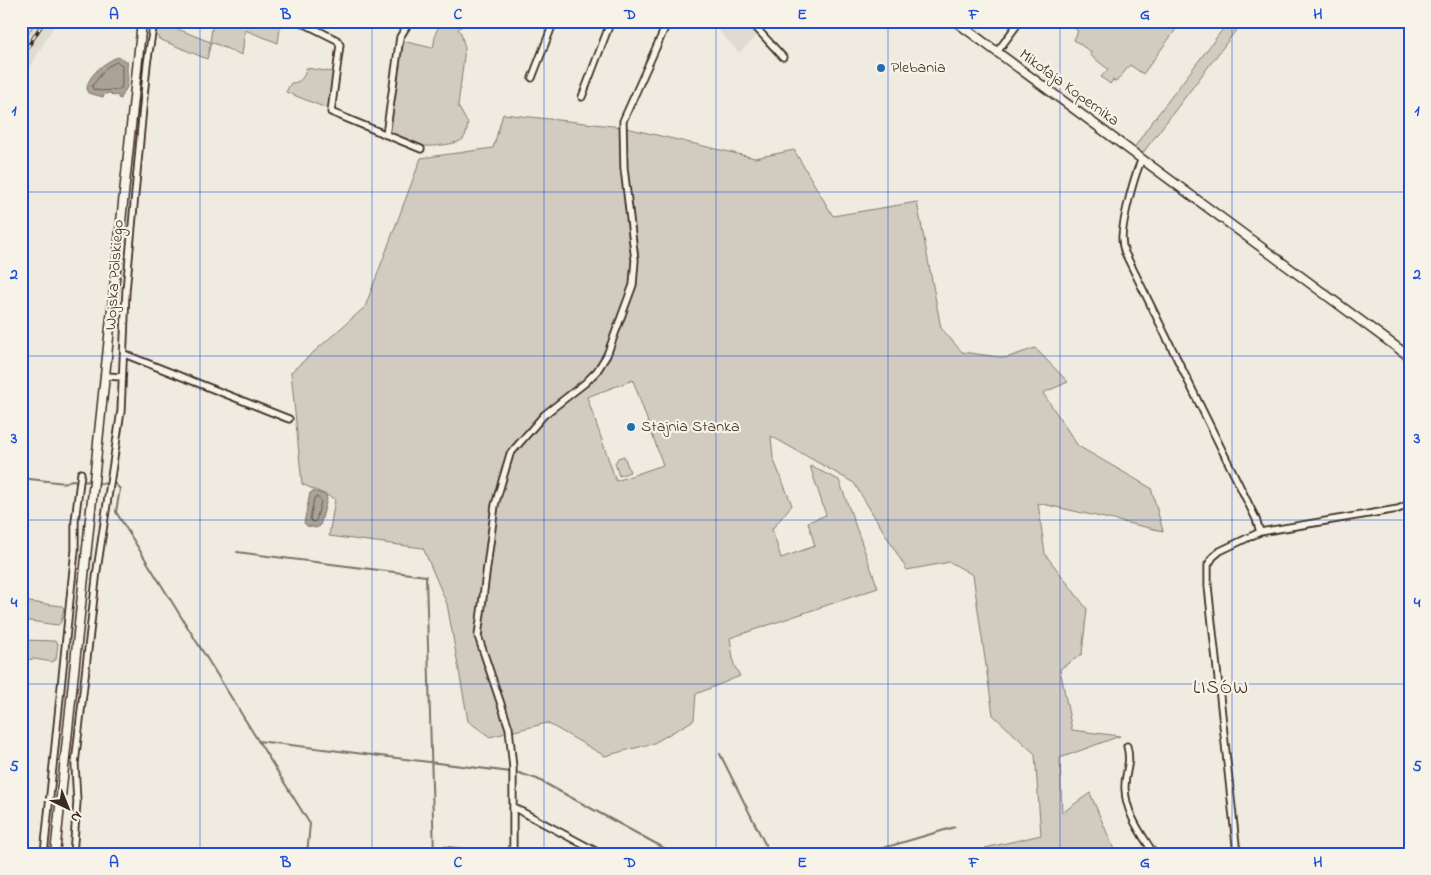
<svg xmlns="http://www.w3.org/2000/svg" width="1431" height="875" font-family="'Indie Flower',sans-serif">
	<rect width="100%" height="100%" fill="#efebe0"/>
	<filter id="ink" filterUnits="userSpaceOnUse"><feTurbulence type="fractalNoise" baseFrequency=".02" numOctaves="2"/><feDisplacementMap in="SourceGraphic" scale="10" xChannelSelector="R" yChannelSelector="G"/><feConvolveMatrix kernelMatrix="1 2 1 2 8 2 1 2 1" color-interpolation-filters="sRGB"/></filter>
	<g filter="url(#ink)">
		<path fill="#e0dbd0" d="M36,21H57L21,82V46Z
			M713,21H747L759,34L739,53L712,23Z"/>
		<path fill="#d1cbc0" stroke="#867a6f" fill-rule="evenodd" d="M21,21H36L21,46Z
			M158,21L210,42L213,21H281L278,43L245,30L242,55L211,42L207,59L159,39L156,34Z
			M442,21H464L462,26L458,29L461,33L465,48L458,106L468,124C467,129 466,136 463,139C459,144 431,147 425,146C415,144 395,139 390,130L402,41L433,48L436,32Z
			M1065,21H1182L1143,74L1130,65L1116,82L1113,80L1110,84L1101,77L1108,69L1090,55L1091,52L1074,40L1078,31Z
			M1229,21H1243L1142,154L1134,148L1146,130Z
			M306,68L333,72L330,105L326,108L286,92L291,83C300,83 305,77 306,68Z
			M503,114L622,127L755,158L794,150L833,216L917,202L941,328L962,352L1006,358L1035,348L1068,382L1043,393L1078,446L1151,488L1163,531L1038,503L1045,554L1087,609L1082,654L1060,669L1072,730L1120,736L1060,758L1062,813L1090,793L1116,854H986L985,848L1041,835L1035,754L993,715L973,575L950,562L907,570L854,483L771,436L773,458L792,505L772,529L781,558L815,546L808,522L826,515L810,466L839,480L878,588L730,638L734,665L740,676L696,694L694,720L654,743L605,756L547,723L490,737L468,721L447,604L423,548L329,536L335,499L302,484L291,372L365,307L421,158L493,148ZM633,380L663,465L616,481L587,397Z
			M624,456L630,472L619,476L615,463L618,458Z
			M21,601L62,606L64,608L61,622L58,625C46,624 34,621 21,620Z
			M21,640L54,641L58,643L56,660H54L53,662L34,659L21,660Z"/>
		<path fill="#aaa296" stroke="#7e7266" d="M118,57L128,62C126,69 128,76 128,83C127,90 122,93 121,99L118,98V95L113,96L110,93L105,94L103,97L88,93C82,80 105,61 118,57Z
			M313,491L326,495L327,499L320,526L316,528L307,526L304,523L310,493Z
			M444,846L469,849V854H444Z"/>
		<g fill="none" stroke-linecap="round" stroke-linejoin="round">
			<path stroke="#675a4e" stroke-width="1" d="M117,62L122,65V83L121,89L101,91L93,89L92,86L107,67Z
				M317,497L321,501L316,521L313,522L310,519L314,499Z"/>
			<path stroke="#7e7266" stroke-width="2" d="M21,478L65,483L72,480L78,481
				M82,481L93,482
				M97,483L108,484
				M112,484H115L120,489L116,512L310,824L307,854
				M237,552L426,576L434,854
				M258,741L519,773L537,779L675,854
				M720,754L770,854
				M863,854L955,827"/>
			<g stroke="#3b2a1e" stroke-width="9">
				<path id="street" d="M299,21L337,40L340,45L331,112L421,149
					M750,21L783,57
					M997,52L1020,21
					M532,78L554,21
					M582,97L611,21
					M386,135L400,37L410,21
					M1142,159C1134,175 1123,219 1122,237C1122,243 1123,248 1125,253L1256,519L1260,532
					M124,354L289,419
					M106,376L122,377
					M1127,746C1132,766 1124,772 1125,789C1126,814 1141,833 1154,854
					M513,807L601,854
					M44,854L75,550V521L81,473
					M73,854L77,802L75,764L97,570L121,411L126,291L147,64L154,21
					M513,854V768L509,728L478,636L495,505L510,454L544,415L585,383L597,371L607,355L633,285L635,260L624,168L623,121L668,21
					M1237,854L1208,586V565L1213,557L1220,551L1260,532L1398,509L1410,504"/>
			</g>
			<g stroke="#3b2a1e" stroke-width="11">
				<path id="secondary" d="M955,21L1410,357
					M55,854L142,21"/>
			</g>
			<use href="#street" stroke="#f7f3e8" stroke-width="5.5"/>
			<use href="#secondary" stroke="#f7f3e8" stroke-width="8"/>
			<g stroke="#3b2a1e" stroke-width="4">
				<path id="rail" d="M21,58L44,21"/>
			</g>
			<use href="#rail" stroke="#f7f3e8" stroke-width="2" stroke-dasharray="5.5" stroke-linecap="butt"/>
		</g>
	</g>
	<path fill="none" stroke="#1d4ed8" stroke-width="1" stroke-opacity="0.55" d="M200,21V854M372,21V854M544,21V854M716,21V854M888,21V854M1060,21V854M1232,21V854M21,192H1410M21,356H1410M21,520H1410M21,684H1410"/>
	<g fill="#1f6fb2" stroke="#f7f3e8" stroke-width="2">
		<circle cx="881" cy="68" r="5"/>
		<circle cx="631" cy="427" r="5"/>
	</g>
	<g text-anchor="middle" dominant-baseline="central" stroke-width="4.5" stroke-linejoin="round" paint-order="stroke">
		<g font-size="16" fill="#3b2a1e" stroke="#f7f3e8" text-anchor="start">
			<text x="891" y="68">Plebania</text>
			<text x="641" y="427">Stajnia Stanka</text>
		</g>
		<g font-size="16" fill="#3b2a1e" stroke="#f7f3e8">
			<text transform="translate(1069 88) rotate(36)">Mikołaja Kopernika</text>
			<text transform="translate(115 275) rotate(-86)">Wojska Polskiego</text>
		</g>
		<g font-size="19" letter-spacing="1" fill="#3b2a1e" stroke="#f7f3e8">
			<text x="1221" y="688">LISÓW</text>
		</g>
	</g>
	<rect width="1431" height="875" fill="none" stroke="#f7f3e8" stroke-width="55"/>
	<g transform="translate(68 808) rotate(137)" stroke="#f7f3e8" stroke-width="4" paint-order="stroke">
	<path d="M0-4L9 19L0 12L-9 19Z" fill="#3b2a1e"/>
	<text y="-8" font-size="14" font-weight="bold" text-anchor="middle" fill="#3b2a1e">N</text>
	</g>
	<rect x="28" y="28" width="1376" height="820" fill="none" stroke="#1d4ed8" stroke-width="2"/>
	<g font-size="16" text-anchor="middle" font-weight="bold" fill="#1d4ed8">
		<text x="114" y="19">A</text>
		<text x="286" y="19">B</text>
		<text x="458" y="19">C</text>
		<text x="630" y="19">D</text>
		<text x="802" y="19">E</text>
		<text x="974" y="19">F</text>
		<text x="1145" y="19">G</text>
		<text x="1318" y="19">H</text>
		<text x="14" y="115">1</text>
		<text x="1417" y="115">1</text>
		<text x="14" y="279">2</text>
		<text x="1417" y="279">2</text>
		<text x="14" y="443">3</text>
		<text x="1417" y="443">3</text>
		<text x="14" y="607">4</text>
		<text x="1417" y="607">4</text>
		<text x="14" y="771">5</text>
		<text x="1417" y="771">5</text>
		<text x="114" y="867">A</text>
		<text x="286" y="867">B</text>
		<text x="458" y="867">C</text>
		<text x="630" y="867">D</text>
		<text x="802" y="867">E</text>
		<text x="974" y="867">F</text>
		<text x="1145" y="867">G</text>
		<text x="1318" y="867">H</text>
	</g>
</svg>
